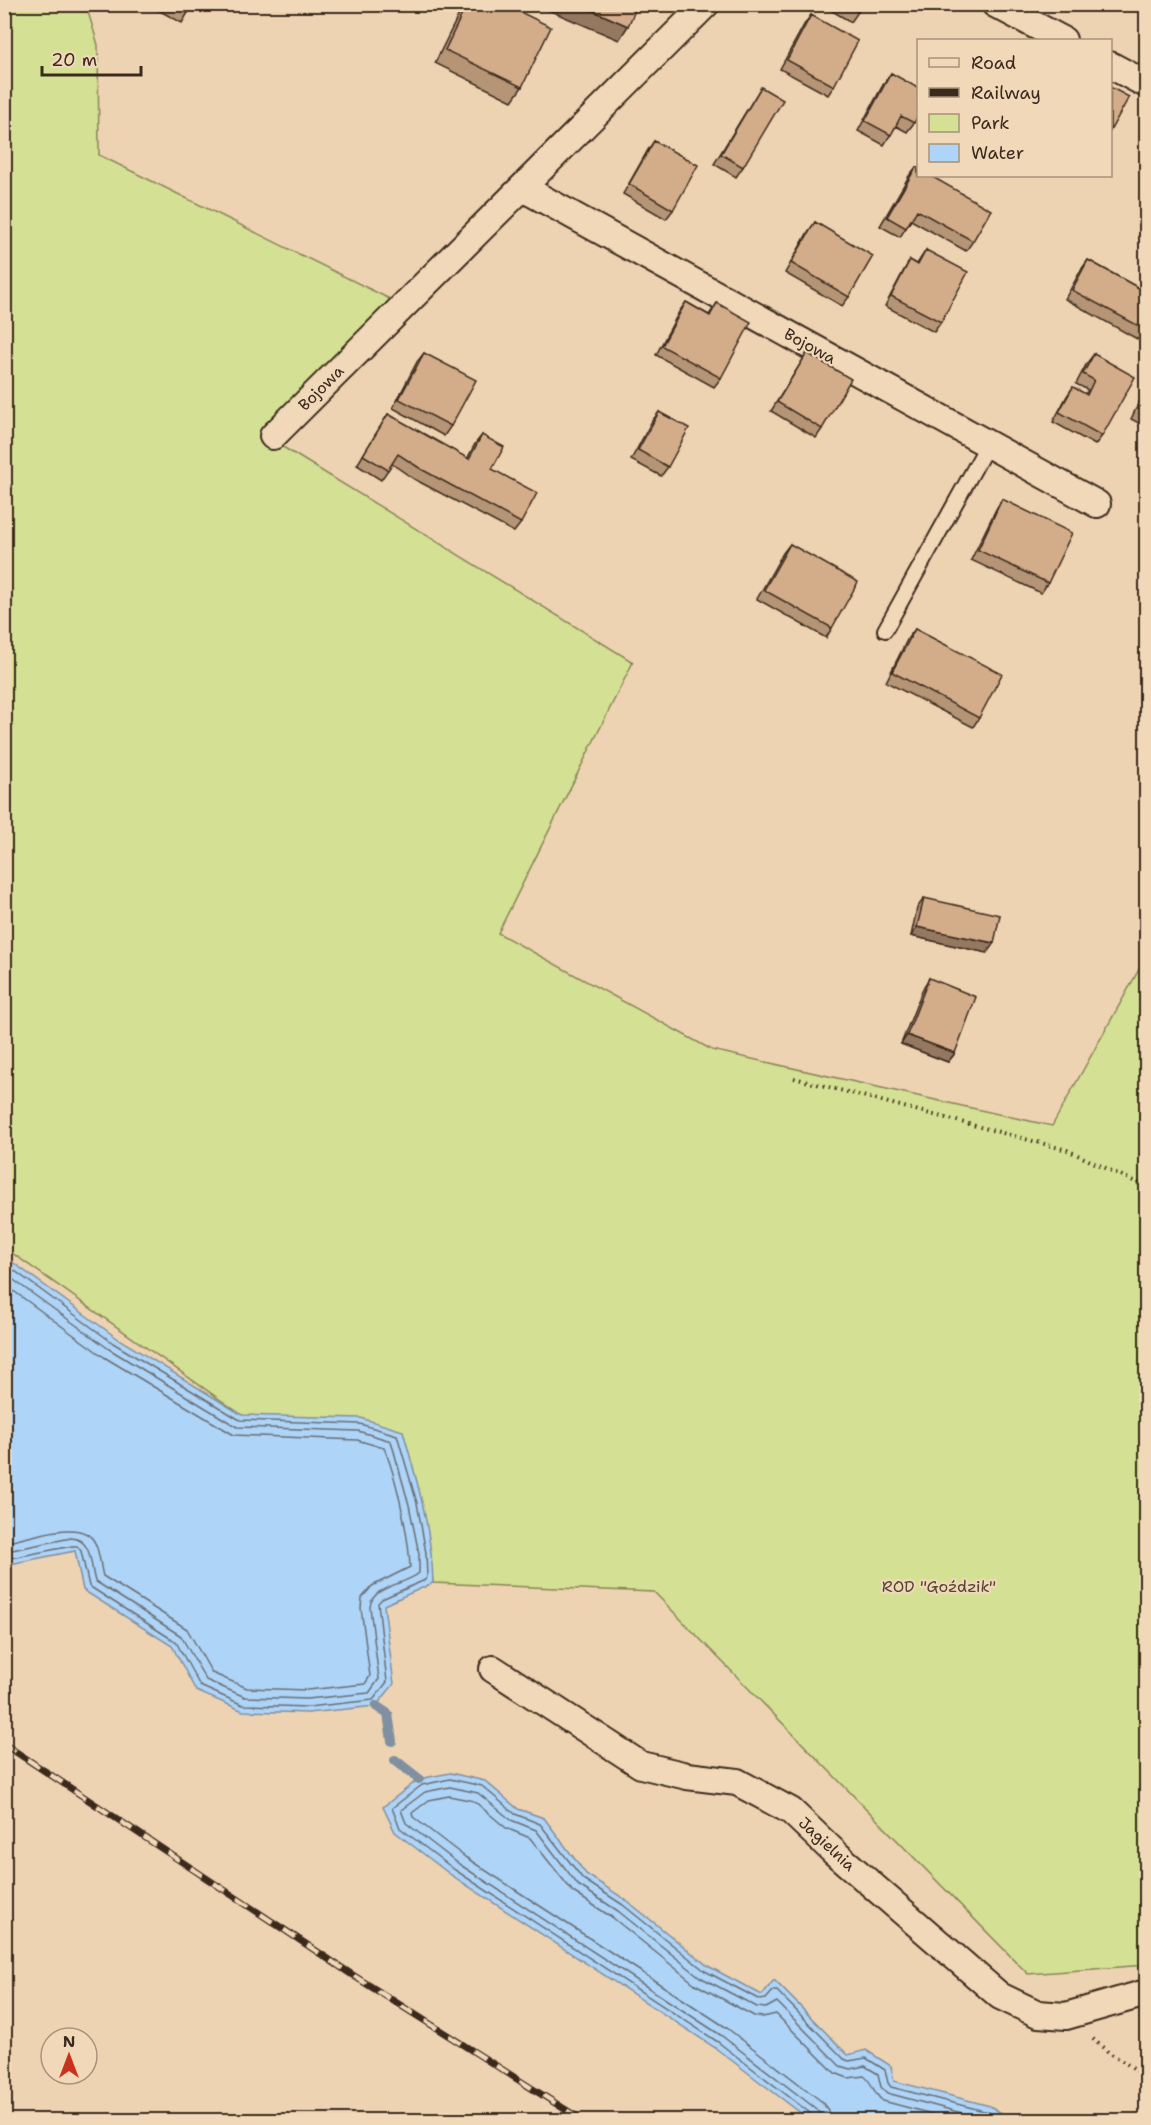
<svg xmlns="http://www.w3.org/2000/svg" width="1151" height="2125" font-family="'Shantell Sans',sans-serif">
	<rect width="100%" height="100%" fill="#eed3b2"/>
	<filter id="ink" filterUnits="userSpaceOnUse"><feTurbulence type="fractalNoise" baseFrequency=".0167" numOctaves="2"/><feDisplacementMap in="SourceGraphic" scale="12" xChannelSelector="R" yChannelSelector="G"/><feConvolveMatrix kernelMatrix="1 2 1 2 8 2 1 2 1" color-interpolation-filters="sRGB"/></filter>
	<g filter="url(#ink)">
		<path fill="#d4e093" stroke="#888558" stroke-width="1.5" d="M5,5H86L98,45L99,155L410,309L278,444L633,662L498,933L712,1050L1052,1126L1146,957V1965L1028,1974L654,1592L433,1583L413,1467L242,1415L5,1248Z"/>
		<path fill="#aed4f7" stroke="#8090a0" stroke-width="1.5" d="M4,1256L117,1338L242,1415L361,1418L403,1431C417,1481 432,1530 433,1583L384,1605L394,1684L376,1706L308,1713L243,1711L196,1691L172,1646L83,1590L75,1551L10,1564L5,1562Z
			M450,1773L485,1781L518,1809L544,1818L586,1874L626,1900L708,1966L762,1995L774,1980L848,2055L866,2050L891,2066L894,2081L990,2106L1013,2120H810L714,2047L451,1875L395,1832L383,1807L419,1779Z"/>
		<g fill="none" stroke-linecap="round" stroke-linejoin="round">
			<path stroke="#696e75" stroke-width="1.5" d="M4,1263L113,1343L240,1420L360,1424L397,1435L417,1503L426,1553L427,1577L425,1580L382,1599L378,1603L387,1682L373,1700L308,1707L243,1705L200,1686L176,1642L89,1586L81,1551L77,1546H72L11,1558L4,1557
				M4,1273L109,1349L237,1427L358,1431L391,1441L409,1505L419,1554V1573C406,1585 372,1585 370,1607L379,1679L369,1693L307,1699L245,1697L206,1680L181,1636L95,1581C90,1566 93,1539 71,1538L12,1550H4
				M4,1284L104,1357L234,1435L357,1440L384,1448C396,1475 409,1537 410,1567L372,1586L362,1598L361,1608L370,1676L365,1684L307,1690L247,1688L212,1673L187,1629L103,1576C100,1565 100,1553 95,1543C84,1517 33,1537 12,1541H4
				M813,2120L810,2113L718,2042L455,1870L400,1828L392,1808L422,1785L450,1779L482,1786L515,1814L540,1824L583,1879L623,1905L705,1971L760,2000L766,1999L773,1991H777L844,2059L849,2061L866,2058L885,2070L888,2083L891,2087L988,2112L1002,2120
				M820,2120V2114L815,2108L722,2036L459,1864L406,1823L401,1810L425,1792L450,1787L478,1793L511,1820L536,1830L578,1885L618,1911L700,1977L757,2007L766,2008L777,2002L840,2066L850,2069L865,2066L878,2074L881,2087L887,2093L988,2120
				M829,2120L828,2110L821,2101L727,2028L465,1857L413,1817L412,1813L429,1800L449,1796L474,1801L506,1828L530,1838L573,1892L613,1918L695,1984L754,2016L763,2017L776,2014L835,2073L848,2078L864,2076C873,2082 873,2094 883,2101L955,2120"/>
			<path stroke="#8090a0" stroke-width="10" d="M376,1706L388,1714L392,1741
				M395,1760L419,1779"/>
			<g stroke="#3b2a1e" stroke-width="18">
				<path id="lane" d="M885,630L988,444"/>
			</g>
			<g stroke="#3b2a1e" stroke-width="30">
				<path id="street" d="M995,4L1063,40
					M1110,65L1146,84
					M523,188L1097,504
					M273,436L706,4
					M493,1669L641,1765L687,1776L737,1782L791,1811L834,1852L1000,1996L1038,2014L1066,2016L1146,1993"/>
			</g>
			<path stroke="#3b2a1e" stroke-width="4" stroke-dasharray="1.5 4.5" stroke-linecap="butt" d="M794,1078L1067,1150L1146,1187
				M1093,2039L1108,2052L1146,2076"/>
			<use href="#lane" stroke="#f0d8b8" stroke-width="14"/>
			<use href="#street" stroke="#f0d8b8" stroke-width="26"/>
			<g stroke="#3b2a1e" stroke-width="7">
				<path id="rail" d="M4,1744L351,1974L582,2120"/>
			</g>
			<use href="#rail" stroke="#f0d8b8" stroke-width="4.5" stroke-dasharray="14" stroke-linecap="butt"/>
		</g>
		<path fill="#b59576" stroke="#3b2a1e" stroke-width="1.5" d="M147,4H193L182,23Z
			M464,4H504L522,87L512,101L435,63Z
			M820,4H861L858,12L851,22Z
			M1106,4H1117L1114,9Z
			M811,15L834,86L828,95L780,69L804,25Z
			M891,73L914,123L907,132L896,126L884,145L858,131L884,83Z
			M761,87L743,167L736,177L714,164Z
			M654,141L673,210L666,219L623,194L648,150Z
			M916,167L973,241L966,251L911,220L900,237L880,226L909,176Z
			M815,222L849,297L842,306L785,273L808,232Z
			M926,250L941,322L934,332L885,306L904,270L910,260L917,264Z
			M1088,260L1146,292V344L1065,299L1081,270Z
			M686,302L709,315L717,303L721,378L714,387L656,355L679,312Z
			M424,353L451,426L444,436L393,408L417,362Z
			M807,353L822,429L816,438L771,411Z
			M1094,354L1102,436L1095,445L1053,422L1067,396L1073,387L1085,394L1088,390L1076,384L1087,363Z
			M1146,388V427L1131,419Z
			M659,412L668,467L661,476L631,460L652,421Z
			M388,414L467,459L475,444L482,435L492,469L521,523L514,532L414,479L392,464L381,480L357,465Z
			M1002,499L1048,583L1041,593L971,560L996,509Z
			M790,544L832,628L826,638L757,599L783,553Z
			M915,629L979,718L973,727L886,682L908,638Z
			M924,898L987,953L911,936L917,908Z
			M929,978L955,1053L948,1062L901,1044L923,988Z"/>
		<path fill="#947960" stroke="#3b2a1e" stroke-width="1.5" d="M543,4H578L628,26L619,40L541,7Z
			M917,927L994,943L987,953L911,936Z
			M907,1035L955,1053L948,1062L901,1044Z"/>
		<path fill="#d3ad89" stroke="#3b2a1e" stroke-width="1.5" d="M172,4H193L188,13Z
			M467,4H504L551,27L522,87L445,50Z
			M578,4H638L628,26Z
			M844,4H861L858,12Z
			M811,15L858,41L834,86L787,60Z
			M891,73L918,88V115L914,123L901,116L891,135L865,121Z
			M761,87L783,100L743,167L721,154Z
			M1110,87L1129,97L1110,131Z
			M654,141L698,165L673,210L629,184Z
			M916,167L918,168V176H931L991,210L973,241L917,210L906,228L887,217Z
			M815,222L873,256L849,297L791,263Z
			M926,250L968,272L941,322L891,296L910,260L918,265Z
			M1088,260L1146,292V330L1072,290Z
			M686,302L710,316L717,303L751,322L721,378L662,346Z
			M424,353L476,380L451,426L399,399Z
			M807,353L851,379L822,429L777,402Z
			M1094,354L1135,377L1102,436L1059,412L1073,387L1087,395L1094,380L1083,374Z
			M1146,392V414L1138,409Z
			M659,412L689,428L668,467L638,450Z
			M388,414L469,459L482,435L504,447L492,469L537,493L521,523L421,469L398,454L388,470L363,455Z
			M1002,499L1072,533L1048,583L978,550Z
			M790,544L858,582L832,628L764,590Z
			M915,629L1002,674L979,718L892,672Z
			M924,898L1000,915L994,943L917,927Z
			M929,978L976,997L955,1053L907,1035Z"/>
	</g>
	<g text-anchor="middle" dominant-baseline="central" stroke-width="4.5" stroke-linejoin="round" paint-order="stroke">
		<g font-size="16" fill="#3b2a1e" stroke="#f0d8b8">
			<text transform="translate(810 346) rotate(29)">Bojowa</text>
			<text transform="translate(321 388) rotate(-45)">Bojowa</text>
			<text transform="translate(827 1844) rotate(43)">Jagielnia</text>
		</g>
		<g font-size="16" fill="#524530" stroke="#f0d8b8">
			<text x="939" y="1586">ROD "Goździk"</text>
		</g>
	</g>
	<rect width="1151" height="2125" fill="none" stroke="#f0d8b8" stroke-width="24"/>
	<rect x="12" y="12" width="1127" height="2101" fill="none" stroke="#3b2a1e" stroke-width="2" filter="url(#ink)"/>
	<rect x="917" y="39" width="195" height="138" fill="#f0d8b8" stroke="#a8927a" stroke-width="1.5"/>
	<rect x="929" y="58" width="30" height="9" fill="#f0d8b8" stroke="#a8927a" stroke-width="1.5"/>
	<text x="971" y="69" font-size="18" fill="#3b2a1e">Road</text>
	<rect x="929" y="88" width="30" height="9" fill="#3b2a1e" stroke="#a8927a" stroke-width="1.5"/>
	<text x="971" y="99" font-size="18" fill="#3b2a1e">Railway</text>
	<rect x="929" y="114" width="30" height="18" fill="#d4e093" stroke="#a8927a" stroke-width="1.5"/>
	<text x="971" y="129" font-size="18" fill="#3b2a1e">Park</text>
	<rect x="929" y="144" width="30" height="18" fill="#aed4f7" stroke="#a8927a" stroke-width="1.5"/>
	<text x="971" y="159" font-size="18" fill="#3b2a1e">Water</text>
	<g transform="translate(69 2056)"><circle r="28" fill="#f0d8b8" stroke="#a8927a" stroke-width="1.5"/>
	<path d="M0-4.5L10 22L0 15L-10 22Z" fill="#c8321e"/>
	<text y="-9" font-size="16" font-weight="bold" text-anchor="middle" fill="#3b2a1e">N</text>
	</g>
	<path d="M42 66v9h99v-9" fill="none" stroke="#3b2a1e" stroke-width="3"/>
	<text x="51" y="66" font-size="18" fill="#3b2a1e" stroke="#f0d8b8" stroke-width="4.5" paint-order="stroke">20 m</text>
</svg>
